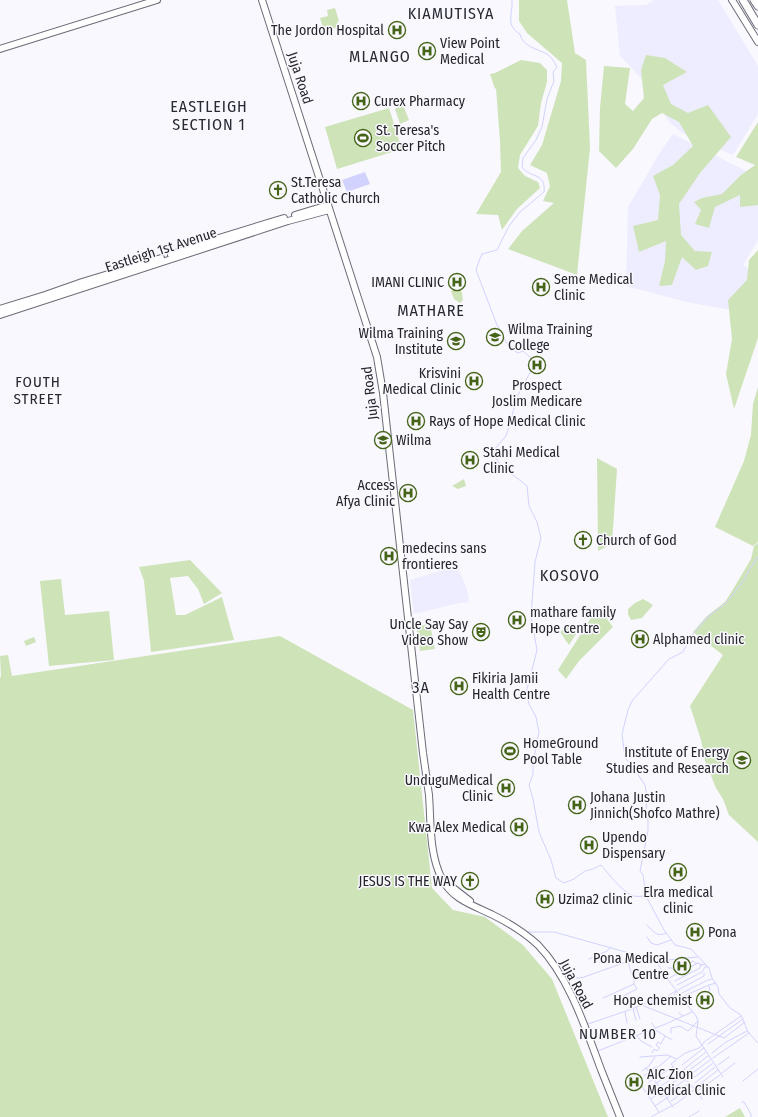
<svg xmlns="http://www.w3.org/2000/svg" width="758" height="1117" font-family="'Fira Sans Condensed',sans-serif">
	<rect width="100%" height="100%" fill="#f8f8fe"/>
	<path fill="#ededff" d="M654,0H718L758,66V114L733,155L682,133L670,123L640,77L620,56L615,6L646,5Z
		M673,134L758,177V240L743,265L756,275L736,311L687,302L626,286L628,207L662,149Z
		M454,567L458,569L463,579L468,593L469,602L459,603L414,614L410,580Z"/>
	<path fill="#cfe3b9" d="M519,0H567L575,53L586,60L590,148L577,275L508,249L522,231L554,203L543,201L550,186L547,173L530,165L542,145L561,81L562,63L527,33L519,21Z
		M335,8L339,21L337,22L339,27L324,31L320,18L328,16L327,10Z
		M646,55L665,58L687,72L663,85L671,104L688,113L708,105L731,137L700,173L679,204L681,235L695,251L712,252L708,266L696,270L682,257L672,285L659,286L665,261L666,241L639,252L633,226L658,220L660,195L653,176L673,165L693,146L679,122L662,113L652,119L633,149L616,168L599,151L600,108L604,66L630,68L625,104L633,111L644,98L641,70Z
		M521,60L540,63L547,70V82L541,103L538,126L520,155L518,168L525,176L538,182L540,188L517,209L502,230L498,215L476,214L501,172L500,141L496,88L495,89L490,74L495,73Z
		M403,105L409,120L400,124L395,109Z
		M389,108L402,149L337,169L325,127Z
		M758,122V205L740,207V195L715,207L709,228L695,224L701,210L694,202L702,198L722,194L741,175L755,165L736,157Z
		M758,250V338L734,409L726,374L732,339L728,300L747,280L749,260Z
		M460,288L462,293L463,300L460,303L454,299L451,291Z
		M758,387V542L753,546L715,527L744,461L751,435L753,404Z
		M597,458L617,469L612,544L598,551Z
		M464,479L466,486L458,489L452,486Z
		M758,543V842L729,815L723,799L716,788L705,761L701,740L690,706L723,655L693,632L707,616L725,602L732,591L751,559L754,546Z
		M190,560L222,593L204,604L198,589L188,576L170,578L176,615H185L222,597L234,640L151,652L144,581L139,567Z
		M61,579L65,615L109,611L114,660L49,666L40,581Z
		M643,599L653,605L642,618L631,620L628,614V609L635,603Z
		M598,607L613,627L579,661L566,679L558,670Z
		M430,624L435,649L420,651L416,626Z
		M567,626L580,628L569,645L560,632Z
		M280,636L413,710L432,888L453,910L485,917L523,945L552,979L608,1117H0V677H1L0,656L8,655L12,676Z
		M34,637L36,642L26,646L24,641Z
		M740,1108L745,1117H725Z"/>
	<path fill="#d2d2fe" d="M365,172L370,184L347,192L342,180Z"/>
	<g fill="none" stroke-linecap="round" stroke-linejoin="round">
		<path stroke="#d2d2fe" stroke-width="1" d="M512,0C513,15 505,25 520,34C522,46 537,49 547,54C552,57 554,62 557,67L553,72L554,81L547,99L542,127L536,140L523,158L522,167C531,179 546,172 544,192L520,212L509,226L497,250L482,254L479,261L476,270L497,325C505,336 504,346 518,353L523,351L532,359L533,367L518,395L506,436L493,451C498,469 514,474 527,486L529,506L537,522L541,538L535,562L531,616L537,650L526,693L529,704L536,717L539,732L533,763V774L529,785L533,799L539,832L551,860L556,878L564,883L574,879L585,871L593,869L601,865C608,873 624,894 634,896C637,897 643,896 646,896L664,930L675,945L691,949L709,968L712,978L718,987L719,994L730,1008L741,1015L748,1032L758,1043
			M646,895L643,875L640,871L648,831V821L646,814L647,796L645,785L633,767L625,758L622,734L628,710L632,701L661,668L669,659L683,652L691,636L709,616L726,603L744,580L749,570L758,557
			M647,925C653,931 657,938 666,933
			M527,932H554L658,961L697,957
			M647,937L651,943L657,945L671,940
			M589,959L607,951L611,947
			M655,960L669,981L696,1016L698,1021L696,1036L723,1077
			M668,968H679L680,963L685,959
			M680,969L687,965L693,961L695,963L705,965
			M565,977L579,978L584,977L629,961L636,954
			M669,978L698,963
			M675,981L700,968V966L702,965
			M677,985L702,972L705,967H708
			M678,990L704,976V973
			M614,994L724,1038L745,1022
			M680,994L708,980L712,979
			M623,996L637,989L634,984
			M684,996L709,985L716,983
			M603,998L634,984C635,976 628,970 629,962
			M672,999L676,992
			M708,1006L710,1002L706,993L710,990L709,986
			M636,1007L640,1019
			M633,1009L636,1020
			M625,1012L627,1023
			M679,1013L683,1016
			M652,1023L655,1028
			M588,1024L632,1009L663,996L664,998L676,991
			M654,1029L670,1039H672
			M671,1033V1028L680,1026L688,1031L698,1021
			M637,1036L641,1041L652,1047
			M708,1044L743,1019
			M598,1051L668,1023L692,1012
			M652,1053L654,1049L657,1051L660,1048L656,1045L658,1042L661,1044L665,1036
			M712,1053L726,1042L747,1031
			M640,1057L667,1055L677,1059C680,1057 684,1053 688,1052C694,1049 700,1050 704,1042L741,1016
			M713,1058L749,1033
			M676,1060L671,1064C677,1073 685,1078 692,1086C696,1090 699,1094 702,1099
			M682,1065L704,1048
			M718,1065L729,1057
			M646,1068L673,1107
			M683,1070L706,1052
			M642,1071L649,1066L655,1057
			M687,1072L708,1056
			M722,1073L735,1063
			M690,1075L710,1060
			M644,1076L655,1067L657,1068L671,1056
			M692,1079L712,1064
			M743,1081L758,1069
			M649,1082L673,1067
			M695,1083L715,1067
			M700,1084L718,1070
			M641,1085L659,1112
			M651,1086L676,1071
			M699,1090L720,1075
			M648,1095L678,1074
			M661,1097L685,1080
			M651,1099L681,1077
			M671,1101L692,1086
			M742,1102H744L751,1114V1117
			M655,1106L689,1083
			M651,1117L677,1103L695,1089
			M689,1117L699,1111"/>
		<g stroke="#6c6c79" stroke-width="8">
			<path id="secondary" d="M262,0L377,357L383,393L423,753C425,767 427,781 429,795C431,822 429,854 442,879C453,900 473,905 493,915C509,923 525,933 538,945C570,978 586,1030 602,1072C608,1087 614,1102 620,1117
				M732,0L758,42
				M0,49L157,0
				M295,215L328,205
				M171,255L196,245L284,218
				M0,309L45,295L82,282L161,258
				M0,315L288,221L329,210
				M452,887L470,901"/>
		</g>
		<g stroke="#6c6c79" stroke-width="9">
			<path id="trunk" d="M743,0L758,25
				M754,0L758,6"/>
		</g>
		<use href="#secondary" stroke="#fff" stroke-width="6"/>
		<use href="#trunk" stroke="#fff" stroke-width="7"/>
	</g>
	<defs>
		<g id="hospital-ring" transform="scale(0.9)"><circle r="9.5" fill="#f8f8fe" stroke="#466418" stroke-width="1.5"/><path d="M-5-5h3v3.5h4V-5h3V5h-3V1.5h-4V5h-3Z" fill="#466418"/></g>
		<g id="stadium-ring" transform="scale(0.9)"><circle r="9.5" fill="#f8f8fe" stroke="#466418" stroke-width="1.5"/><path d="M0-5a6.5 5 0 1 0 0 10a6.5 5 0 1 0 0-10ZM-3.5-1.8h7v3.6h-7Z" fill="#466418"/></g>
		<g id="church-ring" transform="scale(0.9)"><circle r="9.5" fill="#f8f8fe" stroke="#466418" stroke-width="1.5"/><path d="M-1.2-6h2.4v3.5h3.3v2.4h-3.3V6h-2.4V-.1h-3.3v-2.4h3.3Z" fill="#466418"/></g>
		<g id="university-ring" transform="scale(0.9)"><circle r="9.5" fill="#f8f8fe" stroke="#466418" stroke-width="1.5"/><path d="M0-5L7-2L0 1L-7-2ZM-4 1L0 2.5L4 1V4Q0 6-4 4Z" fill="#466418"/></g>
		<g id="theatre-ring" transform="scale(0.9)"><circle r="9.5" fill="#f8f8fe" stroke="#466418" stroke-width="1.5"/><path d="M-5-5.5Q0-4 5-5.5V0Q5 5 0 6Q-5 5-5 0ZM-3.3-2.5H-1v1.5H-3.3ZM1-2.5H3.3v1.5H1ZM-2.8 1Q0 5.5 2.8 1Z" fill="#466418"/></g>
	</defs>
	<g fill-rule="evenodd">
		<use href="#hospital-ring" x="397" y="30"/>
		<use href="#hospital-ring" x="427" y="51"/>
		<use href="#hospital-ring" x="361" y="101"/>
		<use href="#stadium-ring" x="363" y="138"/>
		<use href="#church-ring" x="278" y="190"/>
		<use href="#hospital-ring" x="457" y="282"/>
		<use href="#hospital-ring" x="541" y="287"/>
		<use href="#university-ring" x="495" y="337"/>
		<use href="#university-ring" x="456" y="341"/>
		<use href="#hospital-ring" x="537" y="365"/>
		<use href="#hospital-ring" x="474" y="381"/>
		<use href="#hospital-ring" x="416" y="421"/>
		<use href="#university-ring" x="383" y="440"/>
		<use href="#hospital-ring" x="470" y="460"/>
		<use href="#hospital-ring" x="408" y="493"/>
		<use href="#church-ring" x="583" y="540"/>
		<use href="#hospital-ring" x="389" y="556"/>
		<use href="#hospital-ring" x="517" y="620"/>
		<use href="#theatre-ring" x="481" y="632"/>
		<use href="#hospital-ring" x="640" y="639"/>
		<use href="#hospital-ring" x="459" y="686"/>
		<use href="#stadium-ring" x="510" y="751"/>
		<use href="#university-ring" x="742" y="760"/>
		<use href="#hospital-ring" x="506" y="788"/>
		<use href="#hospital-ring" x="577" y="805"/>
		<use href="#hospital-ring" x="519" y="827"/>
		<use href="#hospital-ring" x="589" y="845"/>
		<use href="#hospital-ring" x="678" y="872"/>
		<use href="#church-ring" x="470" y="881"/>
		<use href="#hospital-ring" x="545" y="899"/>
		<use href="#hospital-ring" x="695" y="932"/>
		<use href="#hospital-ring" x="682" y="966"/>
		<use href="#hospital-ring" x="705" y="1000"/>
		<use href="#hospital-ring" x="634" y="1082"/>
	</g>
	<g text-anchor="middle" dominant-baseline="central" stroke-width="3" stroke-linejoin="round" paint-order="stroke">
		<g font-size="14" fill="#25252a" stroke="#f8f8fe" text-anchor="start">
			<text x="384" y="30" text-anchor="end">The Jordon Hospital</text>
			<text x="440" y="43">View Point<tspan x="440" dy="16">Medical</tspan></text>
			<text x="374" y="101">Curex Pharmacy</text>
			<text x="376" y="130">St. Teresa's<tspan x="376" dy="16">Soccer Pitch</tspan></text>
			<text x="291" y="182">St.Teresa<tspan x="291" dy="16">Catholic Church</tspan></text>
			<text x="554" y="279">Seme Medical<tspan x="554" dy="16">Clinic</tspan></text>
			<text x="444" y="282" text-anchor="end">IMANI CLINIC</text>
			<text x="508" y="329">Wilma Training<tspan x="508" dy="16">College</tspan></text>
			<text x="443" y="333" text-anchor="end">Wilma Training<tspan x="443" dy="16">Institute</tspan></text>
			<text x="461" y="373" text-anchor="end">Krisvini<tspan x="461" dy="16">Medical Clinic</tspan></text>
			<text x="537" y="385" text-anchor="middle">Prospect<tspan x="537" dy="16">Joslim Medicare</tspan></text>
			<text x="429" y="421">Rays of Hope Medical Clinic</text>
			<text x="396" y="440">Wilma</text>
			<text x="483" y="452">Stahi Medical<tspan x="483" dy="16">Clinic</tspan></text>
			<text x="395" y="485" text-anchor="end">Access<tspan x="395" dy="16">Afya Clinic</tspan></text>
			<text x="596" y="540">Church of God</text>
			<text x="402" y="548">medecins sans<tspan x="402" dy="16">frontieres</tspan></text>
			<text x="530" y="612">mathare family<tspan x="530" dy="16">Hope centre</tspan></text>
			<text x="468" y="624" text-anchor="end">Uncle Say Say<tspan x="468" dy="16">Video Show</tspan></text>
			<text x="653" y="639">Alphamed clinic</text>
			<text x="472" y="678">Fikiria Jamii<tspan x="472" dy="16">Health Centre</tspan></text>
			<text x="523" y="743">HomeGround<tspan x="523" dy="16">Pool Table</tspan></text>
			<text x="729" y="752" text-anchor="end">Institute of Energy<tspan x="729" dy="16">Studies and Research</tspan></text>
			<text x="493" y="780" text-anchor="end">UnduguMedical<tspan x="493" dy="16">Clinic</tspan></text>
			<text x="590" y="797">Johana Justin<tspan x="590" dy="16">Jinnich(Shofco Mathre)</tspan></text>
			<text x="506" y="827" text-anchor="end">Kwa Alex Medical</text>
			<text x="602" y="837">Upendo<tspan x="602" dy="16">Dispensary</tspan></text>
			<text x="457" y="881" text-anchor="end">JESUS IS THE WAY</text>
			<text x="678" y="892" text-anchor="middle">Elra medical<tspan x="678" dy="16">clinic</tspan></text>
			<text x="558" y="899">Uzima2 clinic</text>
			<text x="708" y="932">Pona</text>
			<text x="669" y="958" text-anchor="end">Pona Medical<tspan x="669" dy="16">Centre</tspan></text>
			<text x="692" y="1000" text-anchor="end">Hope chemist</text>
			<text x="647" y="1074">AIC Zion<tspan x="647" dy="16">Medical Clinic</tspan></text>
		</g>
		<g font-size="14" fill="#25252a" stroke="#f8f8fe">
			<text transform="translate(300 78) rotate(72)">Juja Road</text>
			<text transform="translate(161 250) rotate(-18)">Eastleigh 1st Avenue</text>
			<text transform="translate(370 393) rotate(-97)">Juja Road</text>
			<text transform="translate(576 984) rotate(62)">Juja Road</text>
		</g>
		<g font-size="15" letter-spacing="1" fill="#292933" stroke="#f8f8fe">
			<text x="38" y="382">FOUTH<tspan x="38" dy="17">STREET</tspan></text>
			<text x="618" y="1034">NUMBER 10</text>
		</g>
		<g font-size="16" letter-spacing="1" fill="#292933" stroke="#f8f8fe">
			<text x="451" y="13">KIAMUTISYA</text>
			<text x="380" y="56">MLANGO</text>
			<text x="209" y="106">EASTLEIGH<tspan x="209" dy="18">SECTION 1</tspan></text>
			<text x="431" y="310">MATHARE</text>
			<text x="570" y="575">KOSOVO</text>
			<text x="421" y="687">3A</text>
		</g>
	</g>
</svg>
